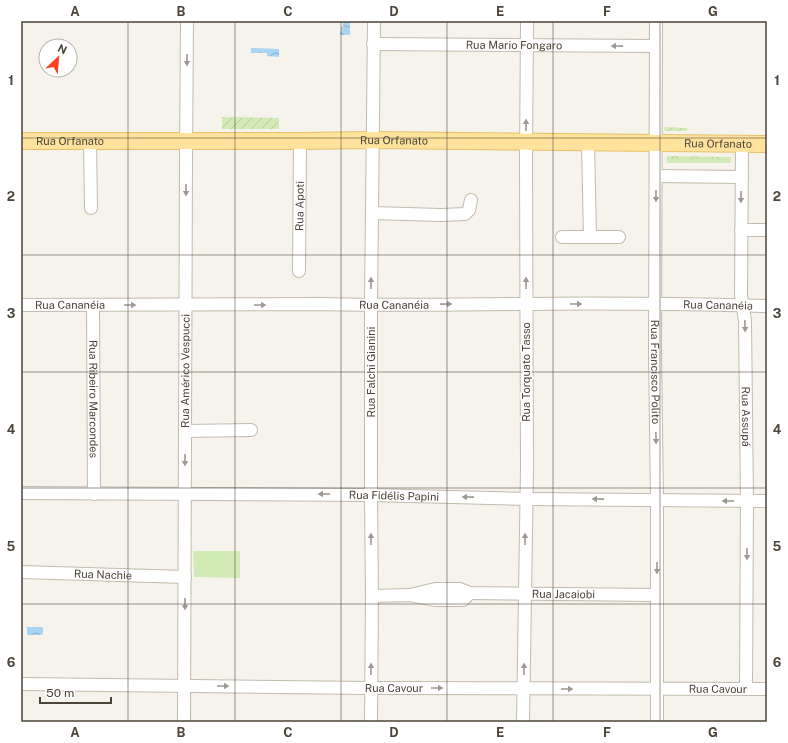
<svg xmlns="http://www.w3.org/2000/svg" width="788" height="743" font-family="'Public Sans',sans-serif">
	<defs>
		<pattern id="park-crowns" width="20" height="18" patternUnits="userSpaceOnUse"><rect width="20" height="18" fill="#d2eab5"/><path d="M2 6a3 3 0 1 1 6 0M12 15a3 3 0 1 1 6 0" fill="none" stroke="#b6ca9c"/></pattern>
		<pattern id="garden-furrows" width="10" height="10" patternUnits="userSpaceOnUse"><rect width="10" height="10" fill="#d2eab5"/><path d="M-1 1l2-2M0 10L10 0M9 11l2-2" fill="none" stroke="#b6ca9c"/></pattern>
		<pattern id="water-waves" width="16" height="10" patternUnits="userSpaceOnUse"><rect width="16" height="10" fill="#a9d4f2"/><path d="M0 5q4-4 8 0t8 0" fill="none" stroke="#8caec5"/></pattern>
	</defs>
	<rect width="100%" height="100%" fill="#f6f3ec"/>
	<path fill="url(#park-crowns)" d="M667,156L731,157V163H667Z"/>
	<path fill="url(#garden-furrows)" d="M222,117L279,118V129H222Z
		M664,127L687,128V131H665Z"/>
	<path fill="#d2eab5" d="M193,551H240V578L194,577Z"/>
	<path fill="url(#water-waves)" d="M343,21H350V35H340L341,27L343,26Z
		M251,48L279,49V57L267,56V53H251Z
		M27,627H43V634L40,635H27Z"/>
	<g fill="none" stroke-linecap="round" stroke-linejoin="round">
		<g stroke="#c2bbae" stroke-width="14">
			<g id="minor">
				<path id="s1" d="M656,21L655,352L657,500V722"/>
				<path id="s2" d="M373,44L656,46"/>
				<path d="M90,141L91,208"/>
				<path d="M588,143L590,237"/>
				<path id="s3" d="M742,144L741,295L745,321L747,501L746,689"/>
				<path d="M656,176L742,177"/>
				<path d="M372,213L441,215L465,214L469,210L471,200"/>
				<path d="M741,230H767"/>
				<path d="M562,237H619"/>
				<path id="s4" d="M299,271L300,141"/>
				<path id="s5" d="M21,305L323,304C390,306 457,304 524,304C605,303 686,304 767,306"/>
				<path id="s6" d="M93,305L94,494"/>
				<path d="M185,431L251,430"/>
				<path id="s7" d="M21,493L371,495L526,499L767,501"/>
				<path id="s8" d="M21,572L185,577"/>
				<path id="s9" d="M410,595L435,589H460L470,593L657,595"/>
				<path d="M372,596L410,595L435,600H463L470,593"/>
				<path id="s10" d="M21,684L370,688L767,689"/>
				<path id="s11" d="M184,722L186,160L187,21"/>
				<path d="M371,722L372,596L371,495V305L374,21"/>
				<path d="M523,722L527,468L526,163L527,21"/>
			</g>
		</g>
		<g stroke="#e6c16a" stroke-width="18">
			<g id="major">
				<path id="s12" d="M21,141H300L372,140L767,144"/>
			</g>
		</g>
		<use href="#minor" stroke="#fff" stroke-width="12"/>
		<use href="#major" stroke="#ffe39c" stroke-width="16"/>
	</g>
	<defs><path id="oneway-solid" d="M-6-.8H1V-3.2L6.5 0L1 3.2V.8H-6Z"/></defs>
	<g fill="#9c9892">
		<use href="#oneway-solid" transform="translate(617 46) rotate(-179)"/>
		<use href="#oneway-solid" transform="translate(187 60) rotate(91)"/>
		<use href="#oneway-solid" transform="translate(526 125) rotate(-89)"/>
		<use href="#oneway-solid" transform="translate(186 190) rotate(90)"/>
		<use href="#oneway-solid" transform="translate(656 196) rotate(90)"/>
		<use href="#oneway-solid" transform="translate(741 197) rotate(90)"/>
		<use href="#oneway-solid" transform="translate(371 283) rotate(-90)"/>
		<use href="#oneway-solid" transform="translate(526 283) rotate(-90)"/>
		<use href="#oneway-solid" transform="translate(446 304) rotate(-1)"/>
		<use href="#oneway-solid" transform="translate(576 304)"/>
		<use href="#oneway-solid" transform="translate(130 305)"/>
		<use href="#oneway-solid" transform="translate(260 305)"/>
		<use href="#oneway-solid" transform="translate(745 326) rotate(89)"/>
		<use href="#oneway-solid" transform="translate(656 438) rotate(89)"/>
		<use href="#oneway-solid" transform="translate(185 460) rotate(90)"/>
		<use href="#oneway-solid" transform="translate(324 494) rotate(-180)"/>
		<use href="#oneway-solid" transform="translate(468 497) rotate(-179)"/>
		<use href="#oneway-solid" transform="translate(598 499) rotate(-179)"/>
		<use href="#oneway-solid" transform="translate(728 501) rotate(-180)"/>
		<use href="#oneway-solid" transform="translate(371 539) rotate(-91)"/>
		<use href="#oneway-solid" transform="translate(525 539) rotate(-89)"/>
		<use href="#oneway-solid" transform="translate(747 554) rotate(90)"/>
		<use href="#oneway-solid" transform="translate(657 568) rotate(90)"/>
		<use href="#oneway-solid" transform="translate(185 604) rotate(90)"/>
		<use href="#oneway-solid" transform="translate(371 669) rotate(-89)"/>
		<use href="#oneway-solid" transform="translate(524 669) rotate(-89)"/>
		<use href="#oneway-solid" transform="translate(223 686)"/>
		<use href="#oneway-solid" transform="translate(437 688)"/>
		<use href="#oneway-solid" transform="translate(567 689)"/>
	</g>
	<path fill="none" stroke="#4b4439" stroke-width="1" stroke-opacity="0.55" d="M128,21V722M235,21V722M341,21V722M447,21V722M553,21V722M660,21V722M21,138H767M21,255H767M21,372H767M21,488H767M21,604H767"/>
	<g text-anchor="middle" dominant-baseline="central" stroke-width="3.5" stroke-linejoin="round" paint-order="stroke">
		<g font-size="11" fill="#4b4439" stroke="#fff">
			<text stroke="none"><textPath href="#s2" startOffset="141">Rua Mario Fongaro</textPath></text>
			<text stroke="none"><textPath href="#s12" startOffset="49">Rua Orfanato</textPath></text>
			<text stroke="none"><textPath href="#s12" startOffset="373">Rua Orfanato</textPath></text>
			<text stroke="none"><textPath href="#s12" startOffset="697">Rua Orfanato</textPath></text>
			<text stroke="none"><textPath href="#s4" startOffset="65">Rua Apoti</textPath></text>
			<text stroke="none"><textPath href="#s5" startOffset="49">Rua Cananéia</textPath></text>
			<text stroke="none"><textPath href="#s5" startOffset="373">Rua Cananéia</textPath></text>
			<text stroke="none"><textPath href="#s5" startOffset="697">Rua Cananéia</textPath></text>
			<text stroke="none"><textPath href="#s11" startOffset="351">Rua Américo Vespucci</textPath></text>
			<text transform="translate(371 372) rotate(-90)">Rua Falchi Gianini</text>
			<text transform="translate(526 372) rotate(-90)">Rua Torquato Tasso</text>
			<text stroke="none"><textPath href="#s1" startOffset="351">Rua Francisco Polito</textPath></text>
			<text stroke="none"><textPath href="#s6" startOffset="94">Rua Ribeiro Marcondes</textPath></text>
			<text stroke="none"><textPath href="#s3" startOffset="273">Rua Assupá</textPath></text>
			<text stroke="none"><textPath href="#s7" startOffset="373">Rua Fidélis Papini</textPath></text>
			<text stroke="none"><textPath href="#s8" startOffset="82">Rua Nachie</textPath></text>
			<text stroke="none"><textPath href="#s9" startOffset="155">Rua Jacaiobi</textPath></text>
			<text stroke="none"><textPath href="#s10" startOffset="373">Rua Cavour</textPath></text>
			<text stroke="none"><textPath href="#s10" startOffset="697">Rua Cavour</textPath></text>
		</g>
	</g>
	<rect width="788" height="743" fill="none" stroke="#ffffff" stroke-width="44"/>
	<g transform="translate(58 58) rotate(26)"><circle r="19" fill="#ffffff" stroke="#b7b4b0"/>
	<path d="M0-3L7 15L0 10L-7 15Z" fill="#fc3f1d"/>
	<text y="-6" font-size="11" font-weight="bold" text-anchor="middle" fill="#4b4439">N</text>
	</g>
	<path d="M40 697v6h71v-6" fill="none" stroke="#4b4439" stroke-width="2"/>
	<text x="46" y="697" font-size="12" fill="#4b4439" stroke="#ffffff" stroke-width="3" paint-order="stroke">50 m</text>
	<rect x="22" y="22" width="744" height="699" fill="none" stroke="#4b4439" stroke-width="1.5"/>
	<g font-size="13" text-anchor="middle" font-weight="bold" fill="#4b4439">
		<text x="75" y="16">A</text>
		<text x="181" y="16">B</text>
		<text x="288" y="16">C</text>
		<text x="394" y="16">D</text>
		<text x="500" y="16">E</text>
		<text x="607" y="16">F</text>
		<text x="713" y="16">G</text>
		<text x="11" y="85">1</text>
		<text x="777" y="85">1</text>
		<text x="11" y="201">2</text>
		<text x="777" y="201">2</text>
		<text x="11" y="318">3</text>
		<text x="777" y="318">3</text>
		<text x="11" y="434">4</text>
		<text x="777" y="434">4</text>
		<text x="11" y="551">5</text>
		<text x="777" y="551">5</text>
		<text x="11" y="667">6</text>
		<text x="777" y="667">6</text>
		<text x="75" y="737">A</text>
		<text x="181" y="737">B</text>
		<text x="288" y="737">C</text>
		<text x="394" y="737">D</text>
		<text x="500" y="737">E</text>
		<text x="607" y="737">F</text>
		<text x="713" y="737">G</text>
	</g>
</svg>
